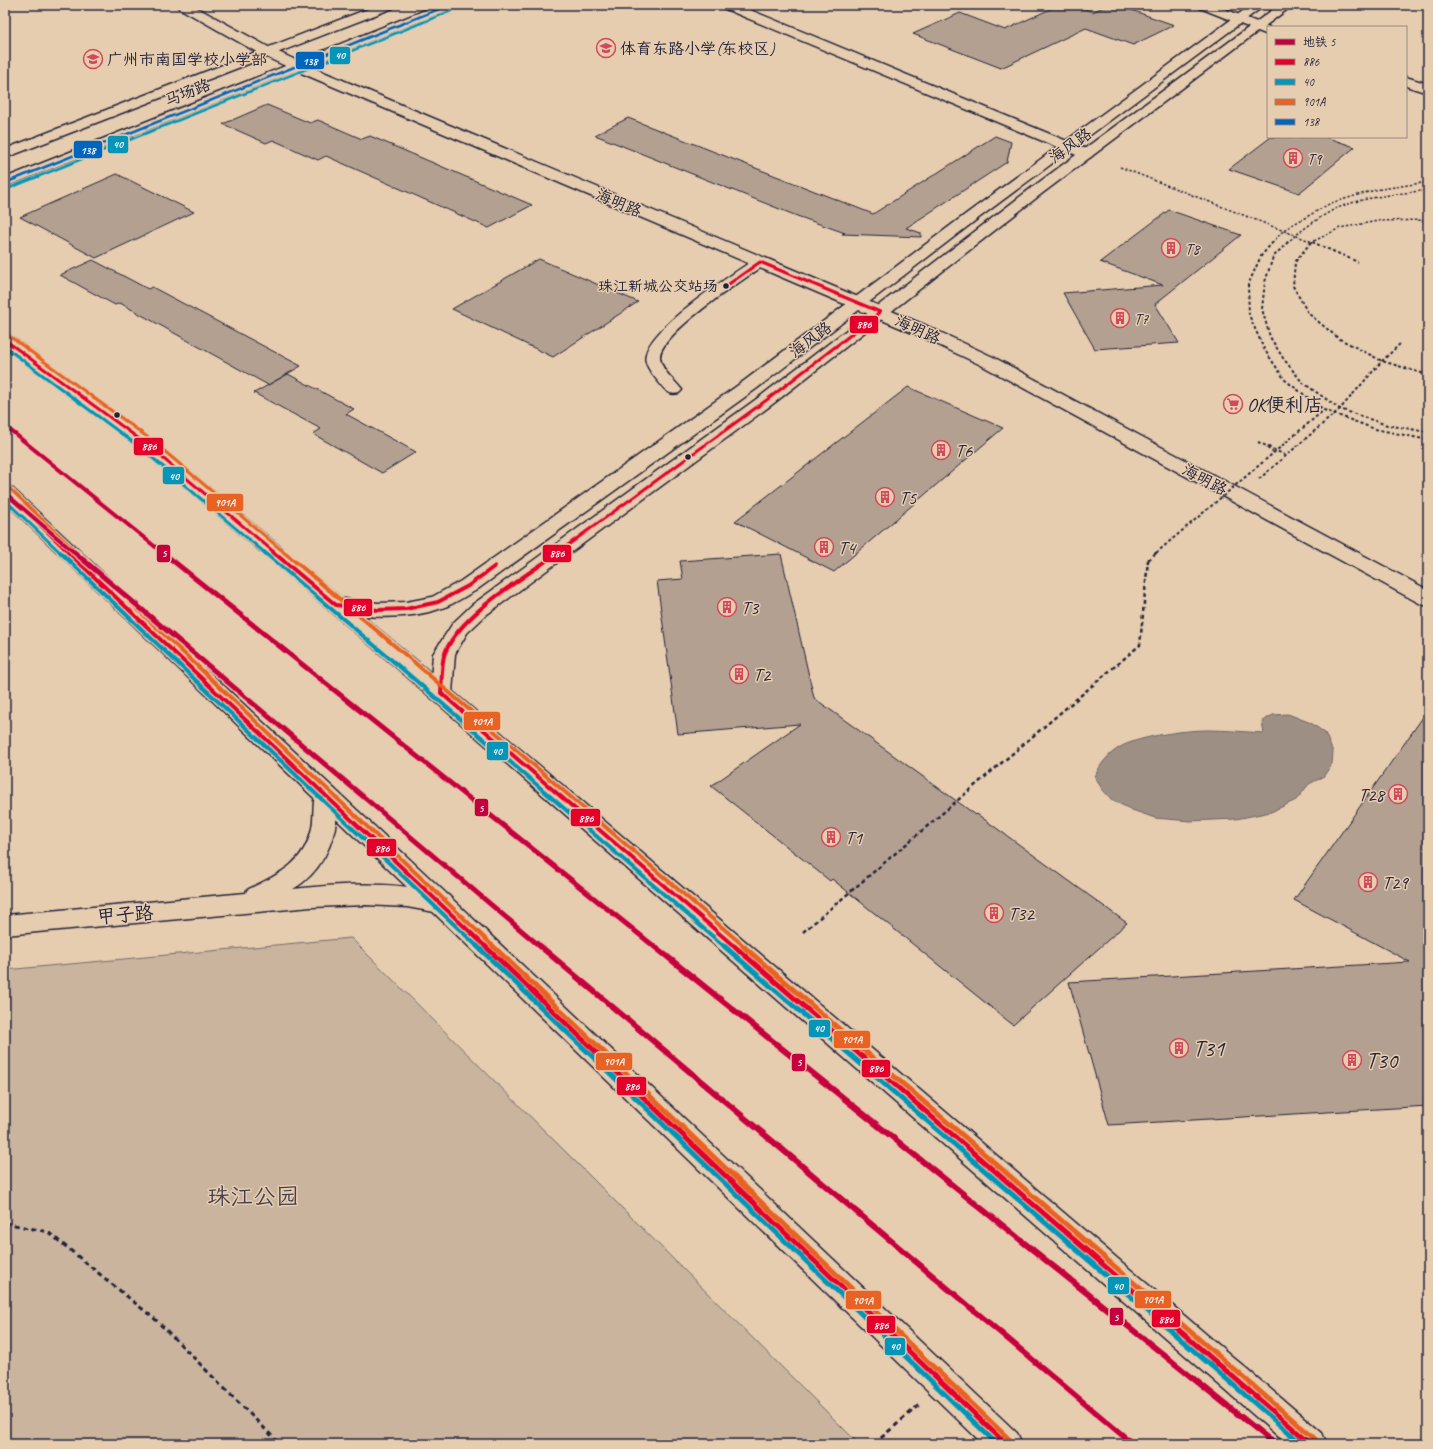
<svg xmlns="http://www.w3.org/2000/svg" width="1433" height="1449" viewBox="0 0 1433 1449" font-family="Caveat,'LXGW WenKai TC',sans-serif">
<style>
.green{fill:#cab49e;stroke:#766b6c}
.water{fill:#9e8f84;stroke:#6c6367}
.building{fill:#b4a091;stroke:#22223b}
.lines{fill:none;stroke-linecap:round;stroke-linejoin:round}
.lane-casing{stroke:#22223b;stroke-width:3}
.street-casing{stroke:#22223b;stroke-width:3}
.secondary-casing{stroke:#22223b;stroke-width:3}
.primary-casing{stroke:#22223b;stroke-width:3}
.path-far3{stroke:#22223b;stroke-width:1.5;stroke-dasharray:2.5 2;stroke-linecap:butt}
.path-far2{stroke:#22223b;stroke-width:2;stroke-dasharray:3 2.5;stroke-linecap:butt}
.path-far1{stroke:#22223b;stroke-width:2.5;stroke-dasharray:4 3;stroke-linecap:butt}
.path{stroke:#22223b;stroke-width:3;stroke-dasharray:5 4;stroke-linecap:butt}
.lane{fill:#e7cdaf;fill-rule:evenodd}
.street{fill:#e7cdaf;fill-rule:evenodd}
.secondary{fill:#e7cdaf;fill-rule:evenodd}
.primary{fill:#e7cdaf;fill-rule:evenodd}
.path-bridge-far2{stroke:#22223b;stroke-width:1.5;stroke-dasharray:2.5 2;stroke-linecap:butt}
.path-bridge-far1{stroke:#22223b;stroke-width:2;stroke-dasharray:3 2.5;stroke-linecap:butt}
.path-bridge{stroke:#22223b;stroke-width:2.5;stroke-dasharray:4 3;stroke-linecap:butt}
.bus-1-far2-casing{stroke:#e7cdaf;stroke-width:5.5}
.bus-1-far1-casing{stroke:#e7cdaf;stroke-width:7}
.bus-1-casing{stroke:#e7cdaf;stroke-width:8}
.bus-2-far3-casing{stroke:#e7cdaf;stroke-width:4.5}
.bus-2-far2-casing{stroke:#e7cdaf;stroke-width:5.5}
.bus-2-far1-casing{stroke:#e7cdaf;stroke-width:7}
.bus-2-casing{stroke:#e7cdaf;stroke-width:8}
.bus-3-far2-casing{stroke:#e7cdaf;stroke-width:5.5}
.bus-3-far1-casing{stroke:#e7cdaf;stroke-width:7}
.bus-3-casing{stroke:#e7cdaf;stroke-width:8}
.bus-4-casing{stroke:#e7cdaf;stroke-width:4.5}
.bus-1-far2{stroke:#e4002b;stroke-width:3}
.bus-1-far1{stroke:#e4002b;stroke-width:4}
.bus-1{stroke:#e4002b;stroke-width:5}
.bus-2-far3{stroke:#0595b8;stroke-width:2.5}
.bus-2-far2{stroke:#0595b8;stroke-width:3}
.bus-2-far1{stroke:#0595b8;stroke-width:4}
.bus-2{stroke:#0595b8;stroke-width:5}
.bus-3-far2{stroke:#e86223;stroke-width:3}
.bus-3-far1{stroke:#e86223;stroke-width:4}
.bus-3{stroke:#e86223;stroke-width:5}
.bus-4{stroke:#0065bd;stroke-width:2.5}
.metro-1-far2-casing{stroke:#e7cdaf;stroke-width:6}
.metro-1-far1-casing{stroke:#e7cdaf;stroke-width:8}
.metro-1-casing{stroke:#e7cdaf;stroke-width:10}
.metro-1-far2{stroke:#c5003e;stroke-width:4}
.metro-1-far1{stroke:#c5003e;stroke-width:5}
.metro-1{stroke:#c5003e;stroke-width:6}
.bus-dot{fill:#22223b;stroke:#e7cdaf;stroke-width:1.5}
.labels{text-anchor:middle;stroke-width:3;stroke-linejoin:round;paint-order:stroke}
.far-bus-label{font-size:15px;fill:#22223b;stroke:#e7cdaf;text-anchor:end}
.far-poi-label{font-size:16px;fill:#22223b;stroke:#e7cdaf;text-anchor:start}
.far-street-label{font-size:16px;fill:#22223b;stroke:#e7cdaf}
.poi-label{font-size:19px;fill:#22223b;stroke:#e7cdaf;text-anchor:start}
.street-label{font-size:19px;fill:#22223b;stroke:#e7cdaf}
.near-poi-label{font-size:23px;fill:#22223b;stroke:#e7cdaf;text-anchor:start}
.near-park-label{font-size:23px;fill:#443f4f;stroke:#e7cdaf}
.line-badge{stroke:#e7cdaf;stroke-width:1.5}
.badge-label{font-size:11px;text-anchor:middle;font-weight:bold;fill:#fff}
</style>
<rect width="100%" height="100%" fill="#e7cdaf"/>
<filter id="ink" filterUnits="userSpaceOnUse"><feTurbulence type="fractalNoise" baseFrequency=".025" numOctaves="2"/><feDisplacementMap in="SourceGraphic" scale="8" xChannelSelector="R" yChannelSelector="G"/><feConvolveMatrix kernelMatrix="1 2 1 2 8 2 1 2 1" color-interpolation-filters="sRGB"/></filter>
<g filter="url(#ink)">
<!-- green -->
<polygon class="green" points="351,938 859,1444 5,1444 5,970"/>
<!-- water -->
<path class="water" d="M1288,714L1311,723L1325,733L1333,752L1332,764L1323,777L1309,784L1296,800L1271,812L1236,819L1190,821L1155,818L1132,810L1112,800L1102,789L1095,777C1100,762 1114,748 1129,743C1150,735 1186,730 1208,730C1226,730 1245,732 1264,733L1262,721L1273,715Z"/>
<!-- building -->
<g class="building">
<polygon points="1059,5 1073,5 1093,12 1107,5 1117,5 1174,25 1133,45 1086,28 1001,68 913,34 960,13 1005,30"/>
<polygon points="267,105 310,123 318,120 362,139 370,136 532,205 489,228 326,156 318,160 273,140 266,143 223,124"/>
<polygon points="628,118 873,214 995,136 1011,142 1007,162 906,228 921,233 921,237 842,234 845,233 797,216 595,135"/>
<polygon points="1271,137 1325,137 1355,147 1299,193 1229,169"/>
<polygon points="117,174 194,212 96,258 20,217"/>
<polygon points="1169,210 1241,235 1155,304 1179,343 1095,349 1063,293 1163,285 1100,262"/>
<polygon points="539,259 638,302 553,357 452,309"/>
<polygon points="93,260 148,289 152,287 301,366 268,385 120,303 115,305 60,275"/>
<polygon points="288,374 354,409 346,414 416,452 382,473 313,434 321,429 254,393"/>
<polygon points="908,387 1003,428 834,572 735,521"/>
<polygon points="781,554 814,698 976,815 977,814 1127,923 1013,1025 832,879 830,881 711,786 800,724 678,734 657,581 683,579 680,561"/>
<polygon points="1428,710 1428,1106 1109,1125 1069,982 1410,962 1294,900"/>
</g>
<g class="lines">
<defs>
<path id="lane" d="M760,258L765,259L767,262L765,265C745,278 659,334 660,357C661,371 674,379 682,390L679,393C669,396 664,389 658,381C652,374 643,363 646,354C653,325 730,276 755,259Z"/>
<g id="street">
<polygon points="177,5 192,5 272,49 302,63 927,326 993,357 1428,590 1428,606 1421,604 981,365 915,334 292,69 262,55 179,8"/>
<polygon points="721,5 738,5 1091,151 1093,154 1091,157 1086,158 1081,157 723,8"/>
<polygon points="1198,5 1215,5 1269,27 1268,35 1200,8"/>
<polygon points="1406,77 1428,84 1428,93 1406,86"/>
</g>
<g id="secondary">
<polygon points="378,5 395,5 393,8 5,158 5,149"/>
<polygon points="438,5 455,5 453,8 5,187 5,178"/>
<path d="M1251,5H1265L976,220L756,389L475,591C465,596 455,603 445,607C412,620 362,619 329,610L326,605L329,600L336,598L378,603L406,602L432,597L461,581L744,381L966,214Z"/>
<polygon points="1279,5 1293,5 1040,195 774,403 486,615 467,633 455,654 452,693 449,698 441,701 433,698 430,693 433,654 453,623 472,605 762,395 1030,189"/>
<path d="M326,786L334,789C338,797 337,804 337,813C335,843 320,874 293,889C343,884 400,880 449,896L452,903L449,910L440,913L407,907L366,905L311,907L5,935V915L246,893L247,890C277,875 304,865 312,828C315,815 311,801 318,789Z"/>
</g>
<g id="primary">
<polygon points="5,335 11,336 152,440 419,663 1322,1433 1327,1444 1287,1444 403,673 140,448 5,348"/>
<polygon points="5,486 12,488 449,896 1017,1433 1022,1444 983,1444 431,910 5,502"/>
</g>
</defs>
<!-- lane casing -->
<use href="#lane" class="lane-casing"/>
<!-- street casing -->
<use href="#street" class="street-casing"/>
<!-- secondary casing -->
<use href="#secondary" class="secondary-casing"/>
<!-- primary casing -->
<use href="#primary" class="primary-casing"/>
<!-- path-far3 -->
<g class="path-far3">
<polyline points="1120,167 1315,243"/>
<polyline points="1423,220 1428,232"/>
<path d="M1287,243C1297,233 1326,212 1340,207C1368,196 1399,194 1428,190"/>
<polyline points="1310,243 1340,228 1378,221 1428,220"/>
</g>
<!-- path-far2 -->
<g class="path-far2">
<polyline points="1288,242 1273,257 1265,282 1262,309 1270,337 1283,358 1302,382 1340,409 1387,425 1428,432"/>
<polyline points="1311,242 1295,262 1293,286 1308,313 1338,338 1382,361 1428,375"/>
<polyline points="1312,242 1358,262"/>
<polyline points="1258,442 1285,455"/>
<polyline points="1267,448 1273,452"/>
<polyline points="1259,479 1340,409 1382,361 1401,343"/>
</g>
<!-- path-far1 -->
<polyline class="path-far1" points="803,932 1140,645 1148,560"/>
<!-- path -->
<g class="path">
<polyline points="5,1223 48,1232 156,1320 280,1444"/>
<polyline points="874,1444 919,1405"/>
</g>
<!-- lane -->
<use href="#lane" class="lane"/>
<!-- street -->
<use href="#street" class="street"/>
<!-- secondary -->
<use href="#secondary" class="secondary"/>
<!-- primary -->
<use href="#primary" class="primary"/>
<!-- path-bridge-far2 -->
<polyline class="path-bridge-far2" points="1272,243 1285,229 1331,203 1375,190 1428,182"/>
<!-- path-bridge-far1 -->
<g class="path-bridge-far1">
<polyline points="1273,242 1261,256 1248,285 1249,315 1264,349 1285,380 1324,410 1375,429 1428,440"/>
<polyline points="1156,553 1324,410"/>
</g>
<!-- path-bridge -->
<polyline class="path-bridge" points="1148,560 1157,552"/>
<defs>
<g id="bus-1-far2">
<polyline points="5,340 146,444 275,553"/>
<polyline points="5,492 69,553"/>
<polyline points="557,553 768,399 880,312 760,262 726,286"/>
</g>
<g id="bus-1-far1">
<polyline points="68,552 486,947"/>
<polyline points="273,552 336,605 378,610 406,609 438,602 468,586 495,566"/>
<path d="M559,552C525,577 460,614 445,653C441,662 442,682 441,693L735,947"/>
</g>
<g id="bus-1">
<polyline points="485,946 1006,1444"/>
<polyline points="734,946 1311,1444"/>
</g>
<polyline id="bus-2-far3" points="7,189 451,11"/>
<g id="bus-2-far2">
<polyline points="5,347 142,449 265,553"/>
<polyline points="5,500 61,553"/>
</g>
<g id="bus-2-far1">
<polyline points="60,552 478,947"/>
<polyline points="264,552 407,673 725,947"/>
</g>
<g id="bus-2">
<polyline points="477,946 997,1444"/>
<polyline points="724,946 1302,1444"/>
</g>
<g id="bus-3-far2">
<polyline points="8,335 150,439 285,553"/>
<polyline points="9,488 78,553"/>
</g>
<g id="bus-3-far1">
<polyline points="77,552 494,947"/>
<polyline points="284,552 415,663 745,947"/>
</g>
<g id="bus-3">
<polyline points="493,946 1010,1440"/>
<polyline points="743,946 1315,1439"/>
</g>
<polyline id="bus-4" points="5,183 449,5"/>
</defs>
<!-- bus-1-far2 casing -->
<use href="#bus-1-far2" class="bus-1-far2-casing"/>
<!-- bus-1-far1 casing -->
<use href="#bus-1-far1" class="bus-1-far1-casing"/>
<!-- bus-1 casing -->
<use href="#bus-1" class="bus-1-casing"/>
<!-- bus-2-far3 casing -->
<use href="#bus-2-far3" class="bus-2-far3-casing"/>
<!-- bus-2-far2 casing -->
<use href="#bus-2-far2" class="bus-2-far2-casing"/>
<!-- bus-2-far1 casing -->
<use href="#bus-2-far1" class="bus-2-far1-casing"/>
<!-- bus-2 casing -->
<use href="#bus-2" class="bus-2-casing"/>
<!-- bus-3-far2 casing -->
<use href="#bus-3-far2" class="bus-3-far2-casing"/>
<!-- bus-3-far1 casing -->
<use href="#bus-3-far1" class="bus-3-far1-casing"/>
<!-- bus-3 casing -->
<use href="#bus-3" class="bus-3-casing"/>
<!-- bus-4 casing -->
<use href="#bus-4" class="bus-4-casing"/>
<!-- bus-1-far2 -->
<use href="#bus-1-far2" class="bus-1-far2"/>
<!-- bus-1-far1 -->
<use href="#bus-1-far1" class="bus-1-far1"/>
<!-- bus-1 -->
<use href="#bus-1" class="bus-1"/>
<!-- bus-2-far3 -->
<use href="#bus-2-far3" class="bus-2-far3"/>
<!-- bus-2-far2 -->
<use href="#bus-2-far2" class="bus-2-far2"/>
<!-- bus-2-far1 -->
<use href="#bus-2-far1" class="bus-2-far1"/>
<!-- bus-2 -->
<use href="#bus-2" class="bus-2"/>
<!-- bus-3-far2 -->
<use href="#bus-3-far2" class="bus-3-far2"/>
<!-- bus-3-far1 -->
<use href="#bus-3-far1" class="bus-3-far1"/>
<!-- bus-3 -->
<use href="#bus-3" class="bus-3"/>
<!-- bus-4 -->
<use href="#bus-4" class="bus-4"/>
<defs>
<g id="metro-1-far2">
<polyline points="5,426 163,553"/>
<polyline points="5,493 75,553"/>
</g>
<g id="metro-1-far1">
<polyline points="74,552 541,947"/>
<polyline points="162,552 655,947"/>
</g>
<g id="metro-1">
<polyline points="540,946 1133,1444"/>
<polyline points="654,946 1275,1444"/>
</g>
</defs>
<!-- metro-1-far2 casing -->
<use href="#metro-1-far2" class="metro-1-far2-casing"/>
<!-- metro-1-far1 casing -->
<use href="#metro-1-far1" class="metro-1-far1-casing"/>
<!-- metro-1 casing -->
<use href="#metro-1" class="metro-1-casing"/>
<!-- metro-1-far2 -->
<use href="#metro-1-far2" class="metro-1-far2"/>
<!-- metro-1-far1 -->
<use href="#metro-1-far1" class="metro-1-far1"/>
<!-- metro-1 -->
<use href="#metro-1" class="metro-1"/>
</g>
</g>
<!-- icons -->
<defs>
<symbol id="school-ring" viewBox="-11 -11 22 22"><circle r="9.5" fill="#e7cdaf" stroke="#d1495b" stroke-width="1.5"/><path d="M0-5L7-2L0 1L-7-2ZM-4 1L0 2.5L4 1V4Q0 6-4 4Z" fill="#d1495b"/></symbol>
<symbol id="building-ring" viewBox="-11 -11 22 22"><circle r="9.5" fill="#e7cdaf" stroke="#d1495b" stroke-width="1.5"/><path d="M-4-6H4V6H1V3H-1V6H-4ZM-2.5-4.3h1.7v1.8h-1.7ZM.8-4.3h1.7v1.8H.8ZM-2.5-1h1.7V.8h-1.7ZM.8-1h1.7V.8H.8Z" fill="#d1495b"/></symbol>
<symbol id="supermarket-ring" viewBox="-11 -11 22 22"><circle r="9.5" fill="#e7cdaf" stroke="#d1495b" stroke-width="1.5"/><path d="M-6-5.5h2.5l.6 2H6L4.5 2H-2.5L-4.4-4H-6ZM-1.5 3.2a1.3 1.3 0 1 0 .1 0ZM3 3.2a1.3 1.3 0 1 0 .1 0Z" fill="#d1495b"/></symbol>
</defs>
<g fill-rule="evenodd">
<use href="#school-ring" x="595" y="37" width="22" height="22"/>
<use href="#school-ring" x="82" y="48" width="22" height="22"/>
<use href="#building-ring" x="1282" y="147" width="22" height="22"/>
<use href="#building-ring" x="1160" y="237" width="22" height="22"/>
<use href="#building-ring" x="1109" y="307" width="22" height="22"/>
<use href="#supermarket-ring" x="1222" y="393" width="22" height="22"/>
<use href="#building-ring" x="930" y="439" width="22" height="22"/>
<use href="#building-ring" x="874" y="486" width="22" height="22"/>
<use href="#building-ring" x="813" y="536" width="22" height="22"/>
<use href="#building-ring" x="716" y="596" width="22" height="22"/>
<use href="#building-ring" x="728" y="663" width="22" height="22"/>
<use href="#building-ring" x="1387" y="783" width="22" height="22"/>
<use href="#building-ring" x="820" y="826" width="22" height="22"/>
<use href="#building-ring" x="1357" y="871" width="22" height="22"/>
<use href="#building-ring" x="983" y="902" width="22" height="22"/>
<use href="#building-ring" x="1168" y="1037" width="22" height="22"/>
<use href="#building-ring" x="1341" y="1049" width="22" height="22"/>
</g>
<!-- markers -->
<g class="bus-dot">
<circle cx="726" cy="286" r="3.5"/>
<circle cx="117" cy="415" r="3.5"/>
<circle cx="688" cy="457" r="3.5"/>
</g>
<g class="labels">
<!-- far-bus labels -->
<g class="far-bus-label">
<text x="718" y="291">珠江新城公交站场</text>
</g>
<!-- far-poi labels -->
<g class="far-poi-label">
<text x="620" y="54">体育东路小学(东校区)</text>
<text x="107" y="65">广州市南国学校小学部</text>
<text x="1307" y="164">T9</text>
<text x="1185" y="254">T8</text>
<text x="1134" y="324">T7</text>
</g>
<!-- far-street labels -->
<g class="far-street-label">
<text transform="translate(187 92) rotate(-22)" y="6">马场路</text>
<text transform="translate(1070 145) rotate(-36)" y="6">海风路</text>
<text transform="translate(619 202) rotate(23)" y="6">海明路</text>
<text transform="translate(918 329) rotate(25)" y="6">海明路</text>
<text transform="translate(810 339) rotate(-37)" y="6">海风路</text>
<text transform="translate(1205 479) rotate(28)" y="6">海明路</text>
</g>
<!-- poi labels -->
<g class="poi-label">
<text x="1247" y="411">OK便利店</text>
<text x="955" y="457">T6</text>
<text x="899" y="504">T5</text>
<text x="838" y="554">T4</text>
<text x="741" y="614">T3</text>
<text x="753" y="681">T2</text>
<text x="1384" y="801" text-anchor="end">T28</text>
<text x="845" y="844">T1</text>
<text x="1382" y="889">T29</text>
<text x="1008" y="920">T32</text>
</g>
<!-- street labels -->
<g class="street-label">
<text transform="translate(125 914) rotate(-5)" y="7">甲子路</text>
</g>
<!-- near-poi labels -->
<g class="near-poi-label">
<text x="1193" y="1056">T31</text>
<text x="1366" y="1068">T30</text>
</g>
<!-- near-park labels -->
<g class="near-park-label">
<text x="253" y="1204">珠江公园</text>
</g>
</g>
<g class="line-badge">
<rect x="329" y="46" width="22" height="19" rx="4" fill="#0595b8"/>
<rect x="295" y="51" width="30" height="19" rx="4" fill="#0065bd"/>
<rect x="107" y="135" width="22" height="19" rx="4" fill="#0595b8"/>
<rect x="73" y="140" width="30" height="19" rx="4" fill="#0065bd"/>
<rect x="849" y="315" width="30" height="19" rx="4" fill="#e4002b"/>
<rect x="133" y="437" width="31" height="19" rx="4" fill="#e4002b"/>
<rect x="162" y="466" width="23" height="19" rx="4" fill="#0595b8"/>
<rect x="206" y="493" width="38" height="19" rx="4" fill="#e86223"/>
<rect x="542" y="544" width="30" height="19" rx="4" fill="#e4002b"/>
<rect x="156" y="544" width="15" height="19" rx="4" fill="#c5003e"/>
<rect x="343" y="598" width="30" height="19" rx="4" fill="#e4002b"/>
<rect x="463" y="711" width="38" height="20" rx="4" fill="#e86223"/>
<rect x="486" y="741" width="23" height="20" rx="4" fill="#0595b8"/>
<rect x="474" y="798" width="15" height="19" rx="4" fill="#c5003e"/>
<rect x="570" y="808" width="31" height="19" rx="4" fill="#e4002b"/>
<rect x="366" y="838" width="31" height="19" rx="4" fill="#e4002b"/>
<rect x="808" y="1019" width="23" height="19" rx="4" fill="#0595b8"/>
<rect x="833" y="1030" width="38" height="19" rx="4" fill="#e86223"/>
<rect x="595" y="1052" width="38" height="19" rx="4" fill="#e86223"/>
<rect x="791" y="1053" width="15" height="19" rx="4" fill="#c5003e"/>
<rect x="861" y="1059" width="30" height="19" rx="4" fill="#e4002b"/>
<rect x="616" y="1076" width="31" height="20" rx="4" fill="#e4002b"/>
<rect x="1107" y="1276" width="23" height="19" rx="4" fill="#0595b8"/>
<rect x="1134" y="1290" width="38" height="19" rx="4" fill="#e86223"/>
<rect x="845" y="1290" width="37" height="20" rx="4" fill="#e86223"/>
<rect x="1109" y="1307" width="15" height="19" rx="4" fill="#c5003e"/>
<rect x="1151" y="1309" width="30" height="19" rx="4" fill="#e4002b"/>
<rect x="866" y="1315" width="30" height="19" rx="4" fill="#e4002b"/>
<rect x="884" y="1337" width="22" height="19" rx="4" fill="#0595b8"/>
</g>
<g class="badge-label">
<text x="340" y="59">40</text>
<text x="310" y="65">138</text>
<text x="118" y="148">40</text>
<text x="88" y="154">138</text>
<text x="864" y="328">886</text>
<text x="149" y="450">886</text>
<text x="174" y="480">40</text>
<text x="225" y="506">901A</text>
<text x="557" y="557">886</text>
<text x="164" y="557">5</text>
<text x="358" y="611">886</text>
<text x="482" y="725">901A</text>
<text x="497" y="755">40</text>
<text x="481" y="812">5</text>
<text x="586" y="822">886</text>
<text x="382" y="852">886</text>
<text x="819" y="1032">40</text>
<text x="852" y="1043">901A</text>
<text x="614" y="1065">901A</text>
<text x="799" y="1066">5</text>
<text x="876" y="1072">886</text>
<text x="632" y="1090">886</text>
<text x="1118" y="1290">40</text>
<text x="1153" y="1303">901A</text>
<text x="863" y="1304">901A</text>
<text x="1116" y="1321">5</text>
<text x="1166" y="1323">886</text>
<text x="881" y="1329">886</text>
<text x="895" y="1350">40</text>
</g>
<!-- margin -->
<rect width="1433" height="1449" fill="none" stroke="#e7cdaf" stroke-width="20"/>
<rect x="10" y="10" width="1413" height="1429" fill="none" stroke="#22223b" stroke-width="1.5" filter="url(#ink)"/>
<!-- legend -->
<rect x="1267" y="26" width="140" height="112" fill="#e7cdaf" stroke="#988981"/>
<rect x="1275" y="39" width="20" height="6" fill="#c5003e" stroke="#988981"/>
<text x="1303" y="46" font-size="12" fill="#22223b">地铁 5</text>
<rect x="1275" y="59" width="20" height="6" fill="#e4002b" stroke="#988981"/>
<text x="1303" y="66" font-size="12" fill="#22223b">886</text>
<rect x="1275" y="79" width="20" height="6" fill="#0595b8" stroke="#988981"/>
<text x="1303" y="86" font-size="12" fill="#22223b">40</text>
<rect x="1275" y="99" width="20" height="6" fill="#e86223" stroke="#988981"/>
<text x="1303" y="106" font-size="12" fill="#22223b">901A</text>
<rect x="1275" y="119" width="20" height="6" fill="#0065bd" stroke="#988981"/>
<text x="1303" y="126" font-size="12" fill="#22223b">138</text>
</svg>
